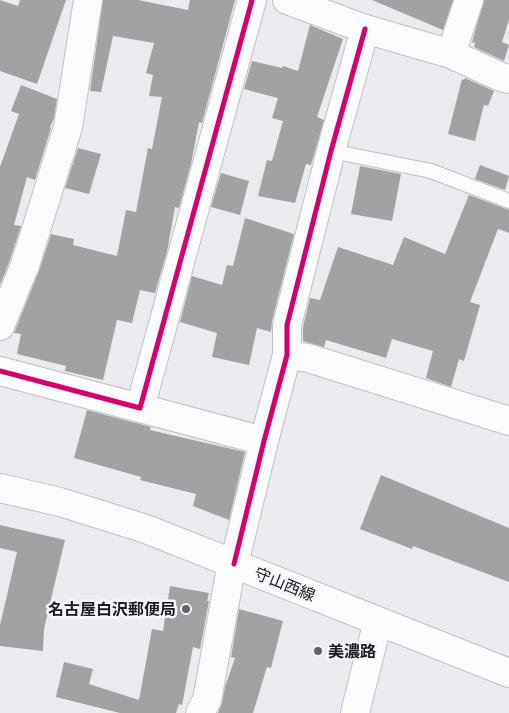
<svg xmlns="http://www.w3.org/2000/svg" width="509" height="713" viewBox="0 0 509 713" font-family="Quicksand,'Noto Sans JP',sans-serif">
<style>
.building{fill:#a1a2a4}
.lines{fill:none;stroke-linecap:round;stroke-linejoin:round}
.lane-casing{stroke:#bfc0c2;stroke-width:16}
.street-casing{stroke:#bfc0c2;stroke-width:30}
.secondary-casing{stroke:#bfc0c2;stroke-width:30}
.lane{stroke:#fcfcfc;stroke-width:14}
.street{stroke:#fcfcfc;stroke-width:28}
.secondary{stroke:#fcfcfc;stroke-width:28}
.cycleway-casing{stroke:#f6f7fd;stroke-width:8}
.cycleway{stroke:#d6006c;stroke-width:5}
.poi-dot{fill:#646467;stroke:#f6f7fd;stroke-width:2}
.labels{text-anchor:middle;stroke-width:5;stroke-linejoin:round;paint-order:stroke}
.street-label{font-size:16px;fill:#1c1c1e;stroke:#f6f7fd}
.poi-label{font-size:16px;font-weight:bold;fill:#1c1c1e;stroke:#f6f7fd;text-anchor:end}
</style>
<rect width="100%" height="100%" fill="#eaebee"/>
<!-- building -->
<g class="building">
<polygon points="0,0 18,6 20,0 66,0 37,84 0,71"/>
<polygon points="103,0 138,0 188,10 190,0 235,0 202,123 199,122 191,164 179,208 175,207 167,252 155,293 140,290 132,323 117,320 103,380 65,371 66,366 17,354 21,334 14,333 39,271 51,234 74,239 73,245 117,256 126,210 136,212 148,148 152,149 162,97 149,96 153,75 146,73 154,43 113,36 101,92 90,91"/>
<polygon points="372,0 453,0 443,30"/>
<polygon points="484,0 509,0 509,20 502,42 509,45 504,61 474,47 475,43 472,42"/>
<polygon points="310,25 343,39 317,117 324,120 311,165 306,164 295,203 258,196 267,160 272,161 283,121 272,118 278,98 244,89 252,61 282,68 283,66 298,71"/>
<polygon points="465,78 494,91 488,106 484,105 475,141 448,134 462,79 464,80"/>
<polygon points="21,85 57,99 54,118 50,127 51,128 35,180 27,177 14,225 21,226 10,260 0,285 0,167 19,114 11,111"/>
<polygon points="78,148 101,154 89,194 65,188"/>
<polygon points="480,165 509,176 505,190 475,179"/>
<polygon points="360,166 401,174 392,221 351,214"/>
<polygon points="221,173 249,181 240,215 211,207"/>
<polygon points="469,195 509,210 509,233 498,229 470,302 480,305 464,361 459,359 451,387 426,378 433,351 392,339 386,358 326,340 324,347 303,341 303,327 310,298 320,300 338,247 393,265 404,237 445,254"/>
<polygon points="245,218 294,234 272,321 271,332 257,328 249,365 212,357 217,333 180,322 192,276 222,285 227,265 233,266"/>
<polygon points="87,410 151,427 150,430 245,452 229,520 193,506 196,494 140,480 141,477 74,458"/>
<polygon points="381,475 509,528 509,582 413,546 412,549 360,529"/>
<polygon points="0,525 65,540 44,629 43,651 0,646 0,625 17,552 0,548"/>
<polygon points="170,586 209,593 207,601 209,601 200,649 193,647 182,705 179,704 176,713 120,713 56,697 64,662 93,669 89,684 139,700 152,629 163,631"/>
<polygon points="239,609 283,621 271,668 267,667 253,713 218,713 222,703 225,687 235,658 231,657"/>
</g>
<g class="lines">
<defs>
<polyline id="lane" points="331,151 431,171 509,201"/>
<g id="street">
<polyline points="287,0 365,29 451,54 501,77 509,79"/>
<polyline points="451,54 469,0"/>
<polyline points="0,326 25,265 68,127 88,0"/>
<polyline points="287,355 308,358 509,421"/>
<polyline points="0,371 140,408 252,0"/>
<polyline points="140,408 264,441"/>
<polyline points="234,564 264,441 287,355 287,325 331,151 365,29"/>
<polyline points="200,713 207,700 232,563"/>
<polyline points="355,713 378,621"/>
</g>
<polyline id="secondary" points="0,488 60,502 146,529 509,673"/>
</defs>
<!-- lane casing -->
<use href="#lane" class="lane-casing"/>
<!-- street casing -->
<use href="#street" class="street-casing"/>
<!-- secondary casing -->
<use href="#secondary" class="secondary-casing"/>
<!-- lane -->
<use href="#lane" class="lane"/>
<!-- street -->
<use href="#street" class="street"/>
<!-- secondary -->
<use href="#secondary" class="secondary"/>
<defs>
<g id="cycleway">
<polyline points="0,371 140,408 252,0"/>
<polyline points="234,564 264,441 287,355 287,325 331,151 365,29"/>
</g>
</defs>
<!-- cycleway casing -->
<use href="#cycleway" class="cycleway-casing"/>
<!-- cycleway -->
<use href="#cycleway" class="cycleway"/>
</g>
<!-- markers -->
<g class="poi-dot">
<circle cx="186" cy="609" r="5"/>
<circle cx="318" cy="651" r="5"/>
</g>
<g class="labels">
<!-- street labels -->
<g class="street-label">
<text transform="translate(285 584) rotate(22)" y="6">守山西線</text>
</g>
<!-- poi labels -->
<g class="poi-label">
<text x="176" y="615">名古屋白沢郵便局</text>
<text x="328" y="657" text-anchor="start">美濃路</text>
</g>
</g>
</svg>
